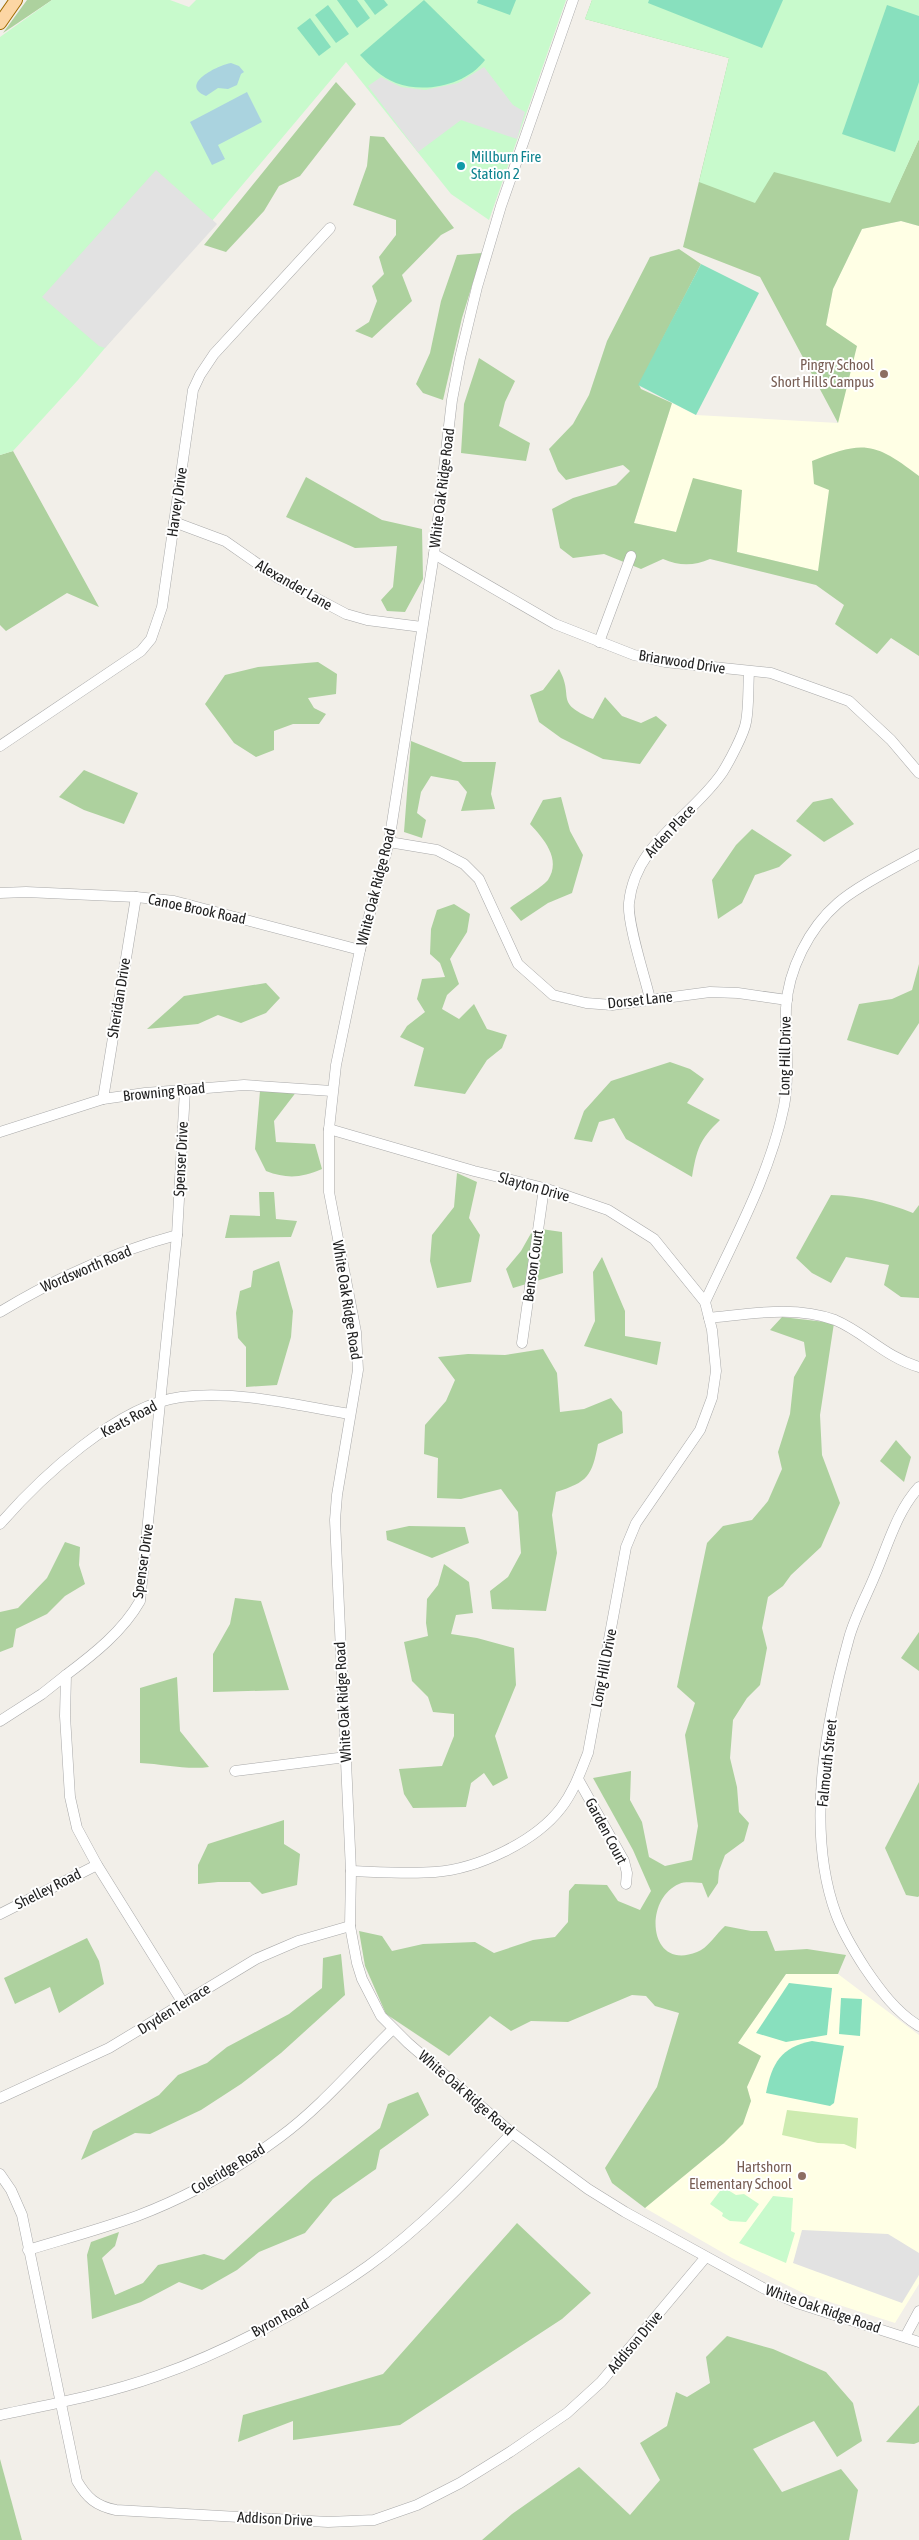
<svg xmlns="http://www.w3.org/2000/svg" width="919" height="2540" viewBox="0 0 919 2540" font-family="'Asap Condensed',sans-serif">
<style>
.education{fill:#ffffe5}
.grass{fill:#cdebb0}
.forest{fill:#add19e}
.park{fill:#c8facc}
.pitch{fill:#88e0be}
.parking{fill:#e2e2e2}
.water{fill:#aad3df}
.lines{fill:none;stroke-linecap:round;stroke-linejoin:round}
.minor-casing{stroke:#a9a9a9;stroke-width:11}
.major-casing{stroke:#a06b00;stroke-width:14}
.minor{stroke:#fff;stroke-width:10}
.major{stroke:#fcd6a4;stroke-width:12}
.culture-dot{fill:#0f9aa8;stroke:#fff;stroke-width:2}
.education-dot{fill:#8d6e63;stroke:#fff;stroke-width:2}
.labels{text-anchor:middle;stroke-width:4;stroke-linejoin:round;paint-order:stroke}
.culture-label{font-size:15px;fill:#0d838f;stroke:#fff;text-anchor:start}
.education-label{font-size:15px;fill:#785e54;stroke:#fff;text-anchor:end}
.street-label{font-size:15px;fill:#222;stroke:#fff}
</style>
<rect width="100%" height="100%" fill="#f2efe9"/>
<!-- education -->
<g class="education">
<polygon points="901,221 919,226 919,497 818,571 737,552 742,490 676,532 634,523 672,403 696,415 838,423 826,325 833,289 862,229"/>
<polygon points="786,1974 838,1974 919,2035 919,2284 895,2323 805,2294 732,2258 645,2208 724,2143 751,2101 747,2087 761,2056 738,2043"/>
</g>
<!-- grass -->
<polygon class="grass" points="787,2110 858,2118 856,2149 844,2144 818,2143 782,2135"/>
<!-- forest -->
<g class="forest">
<polygon points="27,0 52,0 3,33"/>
<polygon points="592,0 832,0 890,202 919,139 919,226 901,221 862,229 833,289 826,325 857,346 838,423 760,277 683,247 729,58 585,19"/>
<polygon points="336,82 356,104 300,176 279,186 264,211 226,252 204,245"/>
<polygon points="370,136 384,137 454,228 441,235 402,275 412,301 372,338 355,331 369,322 377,301 372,286 384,274 379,257 396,235 396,220 353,205 367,166"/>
<path d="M679,249L701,264L639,385L641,389L672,403L634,523L676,532L693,478L742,490L737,552L818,571L829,490L814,484L812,461C863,440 875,442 919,476V656L891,638L877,654L835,624L844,605L816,585L710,559C694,566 679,566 663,559L641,569L604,554L573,558L560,548L552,509L573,498L616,485L630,471L623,465L566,480L558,471L549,449L573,424L589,395L607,341L650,257Z"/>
<polygon points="482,253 462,318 443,400 423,393 416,384 430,353 441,301 457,255"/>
<polygon points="479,358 515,381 505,402 499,426 530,443 526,461 461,453 464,404"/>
<polygon points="13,451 99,607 67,593 6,631 0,625 0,455"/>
<polygon points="306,477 382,520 422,529 423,579 405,612 387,611 381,600 393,587 397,546 355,548 286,517"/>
<polygon points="318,662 337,674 336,694 308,698 314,708 326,714 319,724 293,724 274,731 274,750 256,757 234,743 205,704 225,675 258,667"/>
<path d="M559,669C575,698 553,702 593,719L605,697L622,716L641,723L656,716L667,725L640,764L603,759L561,738L539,722L530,695L543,690Z"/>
<polygon points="411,741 463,762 496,762 491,794 495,809 461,811 467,792 458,781 431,776 421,792 417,813 426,820 422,838 404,832"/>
<polygon points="84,770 138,793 124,824 84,810 59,797"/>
<path d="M561,797L570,831L583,855L572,893L548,903L521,921L510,908C519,901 541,888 548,880C562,859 543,838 530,824L543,800Z"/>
<polygon points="832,798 854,824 824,842 796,821 813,802"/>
<polygon points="752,829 792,855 779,867 755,875 742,903 718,919 712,880 736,845"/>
<polygon points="454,904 470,914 467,932 450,959 459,984 447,995 442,1009 459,1019 474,1004 487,1029 507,1035 502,1048 487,1060 465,1094 414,1086 424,1048 400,1037 407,1026 425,1012 417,999 422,979 445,977 440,963 430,954 431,929 437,910"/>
<polygon points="919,964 919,1023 898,1055 847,1040 859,1004 892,999 912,990"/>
<polygon points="266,983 280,998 266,1013 241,1023 218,1015 198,1024 147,1029 184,996"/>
<path d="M670,1062L690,1069L704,1079L687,1103L720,1120C699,1140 697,1149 692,1177L626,1139L614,1118L599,1122L592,1142L574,1139L584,1111L611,1081Z"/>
<path d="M260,1091H297L274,1121L276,1142L315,1144L322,1169C301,1178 287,1179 266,1171L255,1149Z"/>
<polygon points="457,1173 477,1182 469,1218 480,1235 471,1282 437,1288 430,1261 432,1235 454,1207"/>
<polygon points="259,1192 274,1192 276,1219 297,1221 291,1237 225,1238 230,1215 260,1216"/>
<path d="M831,1195C861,1196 885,1202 913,1213L919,1205V1298L901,1297L884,1285L889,1265L846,1257L831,1283L812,1273L796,1258Z"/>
<polygon points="534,1228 562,1232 563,1273 513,1288 506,1269 521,1251"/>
<polygon points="602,1257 625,1311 625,1336 661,1342 657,1365 584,1346 595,1321 593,1272"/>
<polygon points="279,1261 293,1311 291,1337 277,1385 246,1387 246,1347 238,1338 236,1313 240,1291 251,1287 253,1271"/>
<path d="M782,1317L834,1323L820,1415L822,1455L840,1503L821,1547L791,1575L783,1586L768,1597L762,1628L767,1648L760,1685L747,1698L733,1720L730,1758L737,1787L739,1812L749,1823L744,1841L725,1855L719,1871L718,1883L708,1898L702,1883C695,1883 686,1881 679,1884C643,1899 648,1972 697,1952C707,1949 717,1933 725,1926L751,1931H767L775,1951L807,1949L846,1955L838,1974H786L738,2043L761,2056L747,2087L751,2101L743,2124L724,2143L645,2208L612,2183L605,2168L657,2087L679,2013L655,2006L646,1996L632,1995L568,2022L531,2021L511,2031L490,2016L449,2056L386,2014L365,1966L359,1931L382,1936L392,1951L423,1944L475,1942L494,1953L533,1940L555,1937L568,1922L569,1891L575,1884L607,1885L618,1901L640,1910L651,1891L633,1850L593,1778L631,1771L630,1800L642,1822L649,1857L665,1866L692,1860L698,1826L685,1735L695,1703L677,1687L707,1543L723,1526L752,1520L768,1501L782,1469L778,1452L790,1414L794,1377L806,1356L804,1342L770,1330Z"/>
<path d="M543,1349L557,1373L560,1412L584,1409L611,1398L622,1412L623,1433L598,1444C592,1476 588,1482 556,1492L552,1515L557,1553L546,1611L492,1609L490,1591L508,1577L521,1553L518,1512L501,1489L461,1499L437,1498L438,1458L424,1454L425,1425L446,1401L455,1380L438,1357L468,1354L505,1355Z"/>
<polygon points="896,1440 911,1457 904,1482 880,1461"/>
<polygon points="409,1526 465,1527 469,1543 432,1558 387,1540 386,1531"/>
<polygon points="65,1542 80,1547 79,1565 85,1584 65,1596 47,1614 16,1629 13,1647 0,1652 0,1612 18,1608 47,1578"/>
<polygon points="444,1564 469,1582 473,1613 456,1615 451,1634 477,1638 514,1648 516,1685 495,1736 508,1778 493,1786 484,1773 471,1783 466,1807 413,1808 404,1794 399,1769 442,1766 454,1736 454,1714 433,1712 428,1697 412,1681 404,1642 428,1636 426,1623 427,1599 438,1585"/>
<polygon points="235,1598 261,1601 289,1690 213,1692 213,1654 230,1624"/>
<polygon points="919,1632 919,1671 901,1658"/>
<path d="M177,1677L180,1731L209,1767C187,1770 163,1764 140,1763V1688Z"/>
<polygon points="919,1782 919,1896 918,1897 906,1895 885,1848"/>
<polygon points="284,1820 284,1844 300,1854 297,1885 262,1894 250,1882 218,1882 198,1884 198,1865 208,1844"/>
<polygon points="87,1938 99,1961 104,1984 59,2013 50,1987 15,2004 4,1978"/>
<polygon points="341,1954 345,1995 281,2053 241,2084 201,2110 150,2134 135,2133 81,2160 93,2131 159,2095 178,2075 207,2063 227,2047 289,2014 322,1988 323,1958"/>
<polygon points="418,2092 429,2115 380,2150 376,2169 333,2199 305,2233 259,2252 237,2270 202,2290 179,2282 141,2302 92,2319 87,2255 91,2242 119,2232 115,2246 102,2258 115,2295 143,2283 158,2265 204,2254 224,2260 312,2180 380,2128 388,2104"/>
<polygon points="517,2223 591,2293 562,2319 400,2425 293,2440 293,2421 238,2442 243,2415 383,2374"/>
<polygon points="727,2336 773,2349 826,2372 853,2403 862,2441 837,2457 814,2421 753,2449 782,2492 841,2469 858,2490 849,2540 482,2540 512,2514 579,2467 630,2515 660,2480 640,2443 667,2426 676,2392 687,2397 710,2383 706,2357"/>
<polygon points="919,2405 919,2442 914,2444 886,2442"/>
<polygon points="0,2459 22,2540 0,2540"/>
</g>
<!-- park -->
<g class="park">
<polygon points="52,0 170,0 189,7 196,0 566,0 489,220 451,194 346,62 78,380 13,451 0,455 0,37"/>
<polygon points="592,0 919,0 919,139 890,203 774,172 755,203 699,182 729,58 585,19"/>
<polygon points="723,2187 736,2195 744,2194 759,2204 746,2222 730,2221 722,2216 723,2213 710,2204"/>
<polygon points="773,2196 793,2198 791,2231 795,2233 786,2263 739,2243"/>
</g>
<!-- pitch -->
<g class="pitch">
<polygon points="337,0 357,0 370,18 357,28"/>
<polygon points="364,0 384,0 388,5 375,15"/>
<path d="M424,0L485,60C466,85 425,94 396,83C381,77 370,66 360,55Z"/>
<polygon points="478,0 516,0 510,15 477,3"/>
<polygon points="649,0 783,0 762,48 648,3"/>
<polygon points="328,5 349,34 336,43 315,15"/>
<polygon points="887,5 919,16 919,82 895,152 842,134"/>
<polygon points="310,18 331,47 319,56 297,28"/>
<polygon points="701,264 759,293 696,415 638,385"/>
<polygon points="789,1983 832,1988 827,2035 786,2042 756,2033"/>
<polygon points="841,1998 862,1999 860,2036 839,2034"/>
<path d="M812,2041L844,2046L834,2103L830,2106L766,2093C772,2063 781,2047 812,2041Z"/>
</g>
<!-- parking -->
<g class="parking">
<polygon points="484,67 513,105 525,112 517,139 461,120 418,152 368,86 381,77 401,87 425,90 458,83"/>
<polygon points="156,170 217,224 105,348 99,346 42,297"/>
<polygon points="802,2230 888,2234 919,2253 919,2275 902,2303 793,2263"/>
</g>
<!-- water -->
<g class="water">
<path d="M231,63L239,66L244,72L241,74L237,85L228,89L218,88L206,96C178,84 219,65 231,63Z"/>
<polygon points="247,92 262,122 218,145 225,159 212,165 190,122"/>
</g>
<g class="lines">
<defs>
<g id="minor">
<polyline points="573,0 501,206 477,287 460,358 452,400 434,554 389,842 360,950 336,1065 329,1129 329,1192 356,1332 358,1370 337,1495 335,1520 351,1871 350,1926 357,1963 362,1979 381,2016 408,2043 512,2133 588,2189 625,2212 765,2289 797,2303 919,2342"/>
<polyline points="174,522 225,541 278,578 346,614 367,620 422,627"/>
<polyline points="434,554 555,624 634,655 665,662 771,673 849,701 891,740 919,773"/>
<polyline points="599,642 631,556"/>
<polyline points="0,746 141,651 151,639 162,607 193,390 200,375 214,354 330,228"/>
<polyline points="389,842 437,850 464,864 479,879 518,964 553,995 586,1003 612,1005 710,992 738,993 787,1000"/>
<polyline points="0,893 26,892 136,897 174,901 360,950"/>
<path d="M650,999C645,977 627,923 629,903C635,843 691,818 722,773C729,762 744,734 746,722C749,706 748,688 749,672"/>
<polyline points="103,1099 136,897"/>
<path d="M329,1129L474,1171L544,1188L608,1210L654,1239L705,1302L712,1330L716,1371L712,1398L700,1430L636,1523L626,1547L588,1753C580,1773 574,1791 561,1808C535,1842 477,1869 435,1872C407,1874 379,1872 351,1871"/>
<polyline points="0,1132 103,1099 145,1093 244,1085 332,1091"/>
<path d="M705,1302C734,1239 770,1175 784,1106C790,1074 785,1041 786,1008C788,970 809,928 838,903C857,886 896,867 919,854"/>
<path d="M0,1312C56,1278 113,1252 177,1235"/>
<path d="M709,1318C750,1314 795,1305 835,1320C864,1332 885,1357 919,1367"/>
<polyline points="522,1343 544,1188"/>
<path d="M919,1487C897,1511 888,1545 875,1575C867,1595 855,1616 849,1638C826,1721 805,1830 836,1914C843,1933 854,1951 865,1968C880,1990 896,2012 919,2026"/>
<path d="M0,1524C40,1478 118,1405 181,1397C237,1390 295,1405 350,1414"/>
<polyline points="0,1721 42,1694 66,1675"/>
<polyline points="235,1771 346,1757"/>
<polyline points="578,1779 624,1861 627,1873 626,1884"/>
<polyline points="0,1914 97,1865"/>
<path d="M183,2003L97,1865L77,1828L70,1797L65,1716L66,1675C94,1654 123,1631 140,1601L177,1235L185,1090"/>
<polyline points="0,2098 109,2048 256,1959 298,1941 350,1926"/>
<path d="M0,2174L11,2190L22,2215L77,2481C87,2498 96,2506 116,2510L328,2522L374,2520L417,2505L460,2483L510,2452L567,2413L601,2382L705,2258"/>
<path d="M28,2250C64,2239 101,2229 137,2216C187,2197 237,2169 280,2137C321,2107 356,2065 393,2029"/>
<polyline points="905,2337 919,2311"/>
<path d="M0,2415C53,2404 106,2394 157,2376C226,2352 309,2308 368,2266C421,2228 467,2180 512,2133"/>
</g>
<polyline id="major" points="0,23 16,0"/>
</defs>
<!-- minor casing -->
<use href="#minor" class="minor-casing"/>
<!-- major casing -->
<use href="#major" class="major-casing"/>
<!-- minor -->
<use href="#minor" class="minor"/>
<!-- major -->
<use href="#major" class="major"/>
</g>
<!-- markers -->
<circle class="culture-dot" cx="461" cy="166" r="5"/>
<g class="education-dot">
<circle cx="884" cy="374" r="5"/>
<circle cx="802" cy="2176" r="5"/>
</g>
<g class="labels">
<!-- culture labels -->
<g class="culture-label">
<text x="471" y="162">Millburn Fire<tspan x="471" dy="17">Station 2</tspan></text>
</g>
<!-- education labels -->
<g class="education-label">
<text x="874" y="370">Pingry School<tspan x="874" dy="17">Short Hills Campus</tspan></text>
<text x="792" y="2172">Hartshorn<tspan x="792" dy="17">Elementary School</tspan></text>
</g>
<!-- street labels -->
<g class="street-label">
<text transform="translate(442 488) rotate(-83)" y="5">White Oak Ridge Road</text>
<text transform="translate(177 502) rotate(-82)" y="5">Harvey Drive</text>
<text transform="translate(294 585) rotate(30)" y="5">Alexander Lane</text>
<text transform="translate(682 662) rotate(9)" y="5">Briarwood Drive</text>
<text transform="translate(670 831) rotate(-47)" y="5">Arden Place</text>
<text transform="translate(376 887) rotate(-76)" y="5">White Oak Ridge Road</text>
<text transform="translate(197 909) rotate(12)" y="5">Canoe Brook Road</text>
<text transform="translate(119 998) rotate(-81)" y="5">Sheridan Drive</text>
<text transform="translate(640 1000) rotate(-6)" y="5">Dorset Lane</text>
<text transform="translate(785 1056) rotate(-89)" y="5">Long Hill Drive</text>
<text transform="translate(164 1092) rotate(-6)" y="5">Browning Road</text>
<text transform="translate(181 1159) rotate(-87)" y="5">Spenser Drive</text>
<text transform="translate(534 1187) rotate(16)" y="5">Slayton Drive</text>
<text transform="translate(533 1266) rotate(-82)" y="5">Benson Court</text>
<text transform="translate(86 1269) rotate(-23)" y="5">Wordsworth Road</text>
<text transform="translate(347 1300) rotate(81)" y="5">White Oak Ridge Road</text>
<text transform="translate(129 1419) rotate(-28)" y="5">Keats Road</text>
<text transform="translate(143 1561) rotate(-82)" y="5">Spenser Drive</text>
<text transform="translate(604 1668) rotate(-79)" y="5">Long Hill Drive</text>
<text transform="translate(343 1702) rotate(-93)" y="5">White Oak Ridge Road</text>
<text transform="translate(827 1763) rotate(-84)" y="5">Falmouth Street</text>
<text transform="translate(606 1831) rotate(62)" y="5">Garden Court</text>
<text transform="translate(48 1889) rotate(-27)" y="5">Shelley Road</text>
<text transform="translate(174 2009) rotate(-32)" y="5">Dryden Terrace</text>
<text transform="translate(466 2093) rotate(41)" y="5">White Oak Ridge Road</text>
<text transform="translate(228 2169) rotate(-31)" y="5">Coleridge Road</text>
<text transform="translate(823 2309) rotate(19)" y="5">White Oak Ridge Road</text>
<text transform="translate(280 2318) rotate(-29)" y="5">Byron Road</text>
<text transform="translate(635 2342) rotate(-50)" y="5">Addison Drive</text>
<text transform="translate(275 2519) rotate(3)" y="5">Addison Drive</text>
</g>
</g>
</svg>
